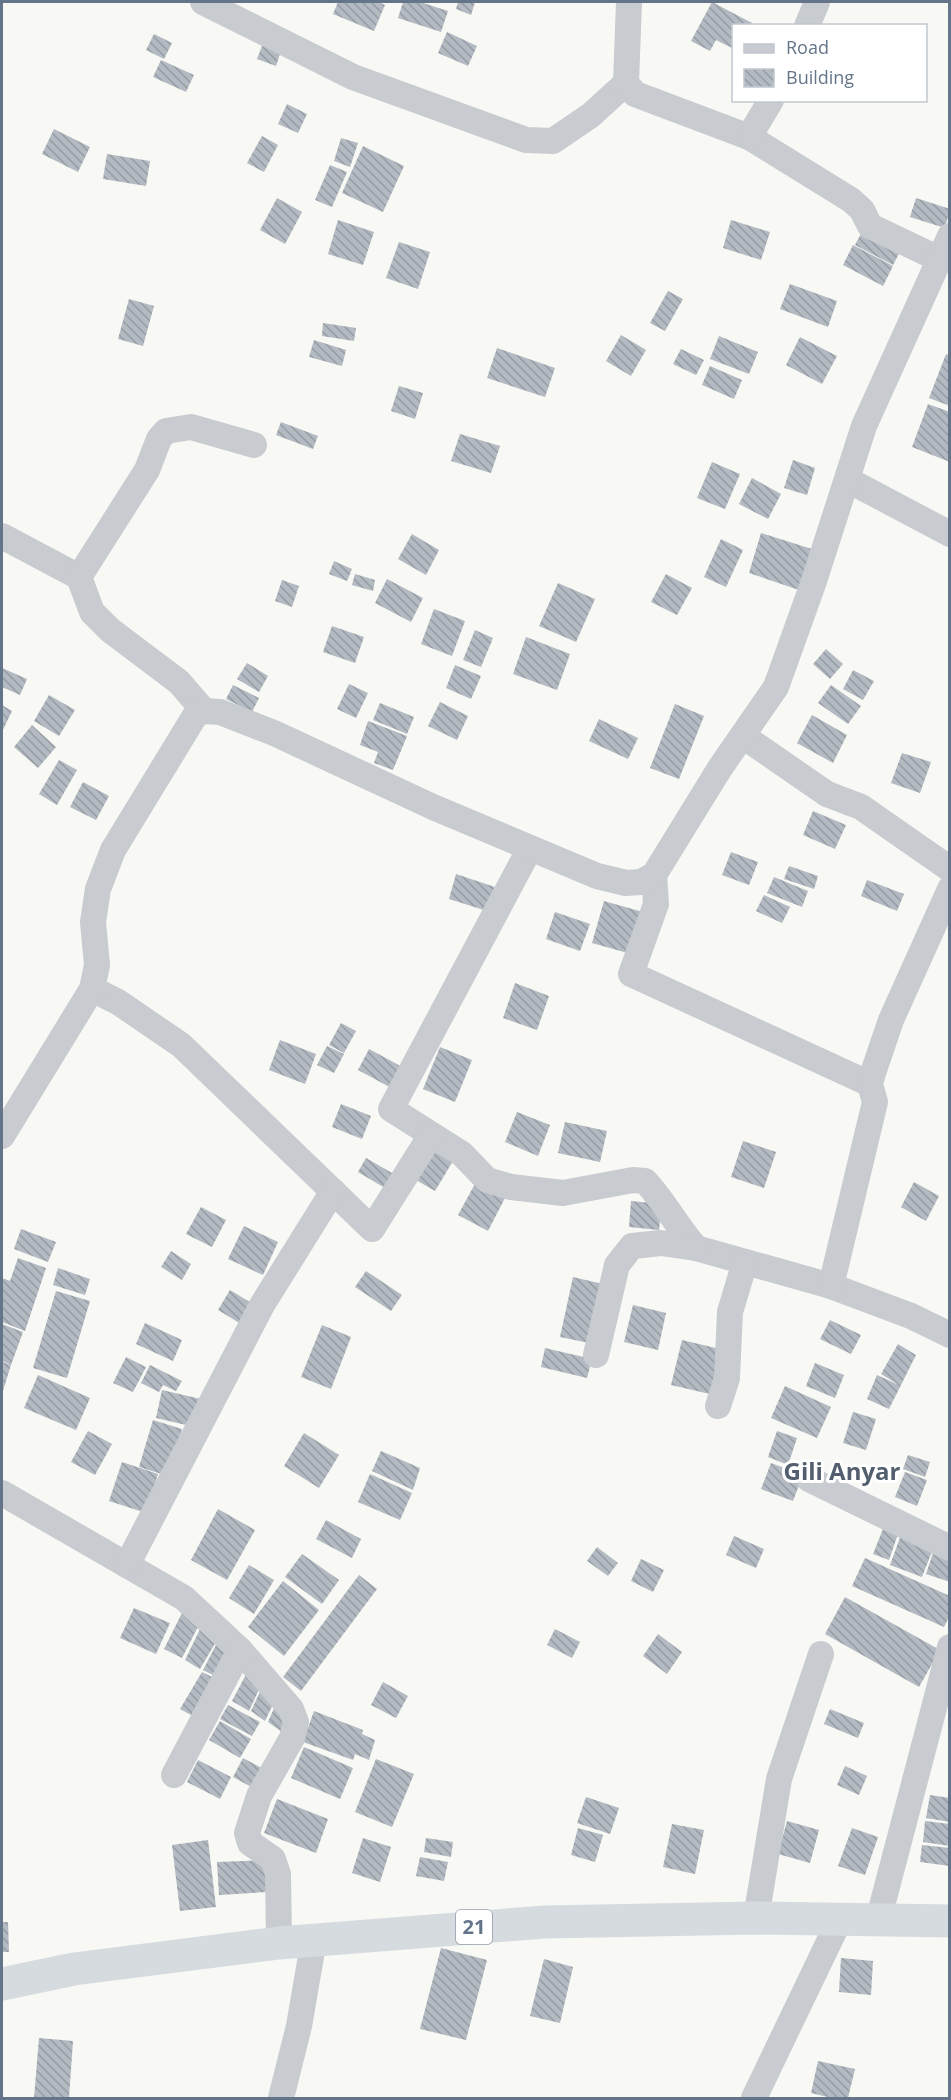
<svg xmlns="http://www.w3.org/2000/svg" width="951" height="2100" viewBox="0 0 951 2100" font-family="'Open Sans',sans-serif">
<style>
.building{fill:url(#building-back-hatch)}
.lines{fill:none;stroke-linecap:round;stroke-linejoin:round}
.minor{stroke:#c8cbd0;stroke-width:26}
.highway{stroke:#d6dbe0;stroke-width:33}
.labels{text-anchor:middle;stroke-width:6;stroke-linejoin:round;paint-order:stroke}
.shield{fill:#fff;stroke:#929ead;stroke-width:1.5}
.shield-label{font-size:20px;font-weight:bold;fill:#64758a}
.quarter-label{font-size:24px;font-weight:bold;fill:#535f6e;stroke:#fff}
</style>
<defs>
<pattern id="building-back-hatch" width="6" height="6" patternUnits="userSpaceOnUse" patternTransform="scale(1.5)"><rect width="6" height="6" fill="#b3bac1"/><path d="M-1 5l2 2M0 0l6 6M5-1l2 2" fill="none" stroke="#959ca3"/></pattern>
</defs>
<rect width="100%" height="100%" fill="#f8f8f5"/>
<!-- building -->
<g class="building">
<polygon points="338,2 378,2 385,5 374,31 333,14"/>
<polygon points="403,2 420,2 448,11 441,32 398,18"/>
<polygon points="458,2 475,2 471,15 456,9"/>
<polygon points="712,2 752,23 750,26 734,26 734,49 716,40 710,51 691,41"/>
<polygon points="447,32 477,46 468,66 438,53"/>
<polygon points="154,34 172,43 164,59 146,50"/>
<polygon points="265,38 283,45 276,66 257,59"/>
<polygon points="161,60 194,75 186,92 153,77"/>
<polygon points="287,104 307,114 298,133 278,124"/>
<polygon points="54,129 90,147 78,172 42,154"/>
<polygon points="262,136 278,145 264,172 247,163"/>
<polygon points="341,138 358,143 350,167 334,161"/>
<polygon points="363,146 404,166 383,212 342,193"/>
<polygon points="107,154 150,161 146,186 103,179"/>
<polygon points="330,165 347,172 332,207 315,200"/>
<polygon points="277,198 302,212 285,244 260,230"/>
<polygon points="916,198 950,209 945,228 910,217"/>
<polygon points="338,220 374,232 363,265 328,254"/>
<polygon points="731,220 770,232 761,260 723,248"/>
<polygon points="864,228 902,248 893,265 855,245"/>
<polygon points="399,242 430,252 418,289 386,278"/>
<polygon points="853,245 893,266 883,286 843,265"/>
<polygon points="790,284 837,301 828,327 780,309"/>
<polygon points="668,291 683,299 665,331 650,323"/>
<polygon points="129,299 154,306 143,346 118,339"/>
<polygon points="323,323 356,328 354,341 322,336"/>
<polygon points="621,335 646,350 631,376 606,361"/>
<polygon points="719,336 758,352 749,374 710,359"/>
<polygon points="800,337 837,356 822,384 786,365"/>
<polygon points="314,340 346,350 342,366 309,357"/>
<polygon points="497,348 555,368 545,397 487,378"/>
<polygon points="681,349 704,360 696,375 673,364"/>
<polygon points="946,354 950,356 950,406 929,398"/>
<polygon points="710,366 742,380 734,399 702,385"/>
<polygon points="399,386 423,393 415,419 391,411"/>
<polygon points="928,404 950,412 950,462 912,447"/>
<polygon points="281,422 318,436 313,449 276,435"/>
<polygon points="460,434 500,446 491,473 451,461"/>
<polygon points="793,460 815,468 807,495 784,488"/>
<polygon points="712,462 740,474 725,509 697,498"/>
<polygon points="752,478 781,494 768,519 739,504"/>
<polygon points="761,533 815,550 802,591 749,573"/>
<polygon points="412,534 439,550 426,575 398,559"/>
<polygon points="721,539 743,550 726,587 704,577"/>
<polygon points="334,561 352,569 347,581 329,574"/>
<polygon points="355,574 375,580 373,591 352,585"/>
<polygon points="666,574 692,588 677,615 651,602"/>
<polygon points="387,579 423,598 411,622 375,603"/>
<polygon points="282,580 299,586 292,607 275,601"/>
<polygon points="558,583 595,599 576,642 539,626"/>
<polygon points="434,609 465,621 452,656 421,644"/>
<polygon points="332,626 364,637 355,663 323,652"/>
<polygon points="475,630 493,638 481,667 463,660"/>
<polygon points="526,637 570,654 557,690 513,674"/>
<polygon points="826,649 843,664 830,679 813,664"/>
<polygon points="247,663 268,676 259,692 237,679"/>
<polygon points="455,665 481,676 471,699 446,688"/>
<polygon points="2,668 27,679 20,695 2,687"/>
<polygon points="853,670 874,681 863,700 843,689"/>
<polygon points="349,684 368,693 356,718 337,709"/>
<polygon points="233,685 259,698 252,712 226,699"/>
<polygon points="831,685 861,706 848,724 818,703"/>
<polygon points="49,695 75,710 59,736 34,721"/>
<polygon points="440,702 468,716 457,740 428,726"/>
<polygon points="380,703 414,717 407,734 373,720"/>
<polygon points="675,704 704,716 679,779 650,768"/>
<polygon points="2,705 12,711 2,732"/>
<polygon points="812,715 847,735 833,763 797,743"/>
<polygon points="599,719 638,738 628,759 589,741"/>
<polygon points="368,721 407,736 393,770 374,763 378,752 360,745"/>
<polygon points="32,725 56,747 38,768 14,747"/>
<polygon points="902,753 931,762 920,793 891,783"/>
<polygon points="59,760 77,770 57,805 39,794"/>
<polygon points="83,782 109,796 96,820 70,807"/>
<polygon points="813,811 846,825 835,849 803,835"/>
<polygon points="731,852 758,862 749,885 722,875"/>
<polygon points="789,866 818,876 814,889 784,879"/>
<polygon points="456,874 495,887 487,911 449,899"/>
<polygon points="774,877 808,891 802,907 767,893"/>
<polygon points="867,880 904,894 897,911 861,896"/>
<polygon points="764,895 790,907 782,923 756,911"/>
<polygon points="604,901 643,912 631,954 592,943"/>
<polygon points="555,912 590,924 580,951 546,939"/>
<polygon points="515,983 549,996 537,1030 503,1018"/>
<polygon points="341,1023 356,1031 344,1053 329,1045"/>
<polygon points="280,1040 316,1054 305,1084 269,1070"/>
<polygon points="327,1046 344,1054 334,1073 317,1065"/>
<polygon points="440,1047 472,1060 455,1102 423,1089"/>
<polygon points="369,1049 408,1070 397,1091 358,1070"/>
<polygon points="341,1104 371,1116 362,1139 332,1127"/>
<polygon points="517,1112 550,1125 538,1156 505,1142"/>
<polygon points="565,1122 607,1131 600,1162 558,1153"/>
<polygon points="743,1141 776,1152 764,1188 731,1177"/>
<polygon points="438,1144 456,1156 435,1191 416,1180"/>
<polygon points="366,1158 399,1177 390,1191 358,1172"/>
<polygon points="476,1182 505,1198 488,1231 458,1215"/>
<polygon points="914,1182 939,1196 926,1221 901,1207"/>
<polygon points="631,1201 662,1204 659,1230 629,1227"/>
<polygon points="201,1207 226,1220 212,1247 186,1234"/>
<polygon points="244,1226 278,1242 263,1275 228,1259"/>
<polygon points="21,1229 56,1242 48,1262 14,1249"/>
<polygon points="171,1251 191,1264 182,1280 161,1267"/>
<polygon points="18,1258 46,1268 25,1331 2,1322 2,1278 10,1281"/>
<polygon points="58,1268 90,1279 85,1295 53,1285"/>
<polygon points="366,1271 402,1295 391,1311 355,1287"/>
<polygon points="573,1277 607,1285 594,1344 560,1337"/>
<polygon points="230,1290 253,1304 241,1324 218,1310"/>
<polygon points="56,1291 90,1301 67,1378 33,1368"/>
<polygon points="633,1305 666,1313 658,1350 624,1342"/>
<polygon points="830,1320 861,1335 851,1354 820,1339"/>
<polygon points="145,1323 182,1340 173,1361 136,1344"/>
<polygon points="2,1324 23,1332 11,1365 2,1361"/>
<polygon points="322,1325 351,1337 331,1389 301,1377"/>
<polygon points="682,1340 724,1350 714,1395 671,1385"/>
<polygon points="898,1344 916,1355 889,1409 867,1399 877,1375 899,1385 881,1374"/>
<polygon points="545,1348 592,1359 587,1378 541,1367"/>
<polygon points="126,1357 146,1367 133,1392 113,1383"/>
<polygon points="2,1362 11,1365 2,1394"/>
<polygon points="815,1363 844,1375 835,1398 806,1386"/>
<polygon points="150,1365 182,1381 176,1391 163,1385 159,1392 141,1383"/>
<polygon points="38,1375 90,1398 76,1430 24,1408"/>
<polygon points="785,1386 831,1407 817,1438 771,1418"/>
<polygon points="162,1390 205,1400 199,1428 156,1418"/>
<polygon points="853,1412 876,1419 866,1450 843,1443"/>
<polygon points="153,1420 182,1429 168,1476 139,1467"/>
<polygon points="88,1431 112,1444 95,1475 71,1462"/>
<polygon points="777,1431 797,1438 788,1465 768,1457"/>
<polygon points="304,1433 339,1455 319,1488 284,1466"/>
<polygon points="381,1451 420,1468 413,1490 372,1471"/>
<polygon points="908,1455 930,1462 925,1477 903,1469"/>
<polygon points="122,1462 158,1474 146,1513 109,1501"/>
<polygon points="771,1463 803,1475 793,1501 761,1489"/>
<polygon points="905,1472 927,1480 917,1506 895,1497"/>
<polygon points="370,1474 412,1493 400,1520 358,1502"/>
<polygon points="218,1509 255,1530 227,1580 191,1560"/>
<polygon points="326,1520 361,1539 352,1558 316,1539"/>
<polygon points="883,1529 898,1534 889,1560 873,1554"/>
<polygon points="902,1532 935,1544 922,1577 890,1565"/>
<polygon points="734,1536 764,1549 756,1568 726,1555"/>
<polygon points="597,1547 618,1563 608,1576 587,1561"/>
<polygon points="934,1550 950,1555 950,1582 926,1574"/>
<polygon points="302,1554 339,1580 322,1604 285,1577"/>
<polygon points="865,1558 950,1596 950,1615 944,1627 852,1586"/>
<polygon points="641,1559 664,1570 653,1592 631,1581"/>
<polygon points="249,1565 274,1580 254,1614 229,1598"/>
<polygon points="359,1575 377,1589 301,1691 283,1677"/>
<polygon points="283,1581 319,1610 284,1656 248,1627"/>
<polygon points="845,1597 940,1650 919,1687 825,1634"/>
<polygon points="186,1605 202,1619 182,1658 164,1649"/>
<polygon points="134,1608 170,1623 156,1654 120,1638"/>
<polygon points="204,1621 220,1635 200,1669 185,1660"/>
<polygon points="555,1629 580,1642 572,1658 547,1645"/>
<polygon points="658,1634 682,1652 667,1674 643,1656"/>
<polygon points="217,1643 236,1652 223,1680 203,1670"/>
<polygon points="250,1667 264,1679 249,1711 232,1701"/>
<polygon points="202,1672 220,1681 200,1720 180,1709"/>
<polygon points="383,1682 408,1696 396,1718 371,1705"/>
<polygon points="264,1683 277,1696 265,1721 251,1711"/>
<polygon points="278,1699 289,1737 268,1722"/>
<polygon points="228,1705 260,1722 252,1736 220,1719"/>
<polygon points="830,1709 864,1723 858,1738 824,1724"/>
<polygon points="314,1711 363,1730 362,1734 375,1740 369,1760 355,1754 353,1760 303,1742"/>
<polygon points="220,1721 251,1739 240,1758 209,1740"/>
<polygon points="304,1747 353,1768 340,1799 291,1778"/>
<polygon points="243,1758 269,1772 259,1791 233,1777"/>
<polygon points="376,1759 414,1774 392,1827 355,1812"/>
<polygon points="198,1760 231,1777 220,1799 187,1782"/>
<polygon points="845,1766 867,1776 859,1795 837,1785"/>
<polygon points="930,1795 950,1798 950,1822 926,1818"/>
<polygon points="586,1797 619,1808 610,1834 577,1823"/>
<polygon points="277,1799 328,1819 316,1853 264,1833"/>
<polygon points="787,1821 819,1830 810,1863 778,1854"/>
<polygon points="925,1821 950,1824 950,1846 923,1842"/>
<polygon points="672,1824 704,1830 695,1874 663,1867"/>
<polygon points="578,1828 603,1835 595,1862 571,1855"/>
<polygon points="852,1828 878,1837 865,1875 838,1866"/>
<polygon points="363,1838 391,1847 380,1882 352,1873"/>
<polygon points="426,1838 453,1842 451,1857 424,1852"/>
<polygon points="208,1840 216,1907 180,1911 172,1845"/>
<polygon points="922,1845 950,1848 950,1866 920,1862"/>
<polygon points="420,1857 448,1862 444,1881 416,1876"/>
<polygon points="265,1860 267,1892 219,1895 217,1862"/>
<polygon points="2,1922 8,1922 9,1952 2,1952"/>
<polygon points="441,1948 487,1960 466,2040 420,2029"/>
<polygon points="841,1958 873,1961 871,1995 839,1992"/>
<polygon points="544,1959 573,1967 560,2023 530,2016"/>
<polygon points="39,2038 73,2041 69,2098 34,2098"/>
<polygon points="818,2061 855,2069 848,2098 832,2098 811,2093"/>
</g>
<g class="lines">
<!-- minor -->
<g class="minor">
<polyline points="203,2 353,77 526,140 553,141 591,115 626,83"/>
<polyline points="629,2 626,83 635,94 749,137 851,200 862,210 870,226 939,259"/>
<polyline points="807,26 817,2"/>
<polyline points="749,137 771,100"/>
<polyline points="848,480 950,534"/>
<polyline points="2,536 79,577"/>
<polyline points="204,711 179,682 110,630 92,612 79,577 147,470 159,439 166,431 191,427 254,445"/>
<polyline points="743,736 827,794 861,807 950,869"/>
<path d="M530,848L391,1109L462,1154L487,1180L511,1187L563,1193L633,1180L645,1181C665,1202 677,1227 696,1248L831,1286L911,1316L950,1335"/>
<polyline points="654,875 656,904 631,974 870,1084"/>
<polyline points="92,989 118,1002 181,1045 372,1229 431,1135"/>
<polyline points="2,1136 92,989 97,965 93,922 98,889 113,850 196,714 204,711 220,712 274,733 433,807 597,876 626,883 641,882 654,875 720,768 776,687 814,581 864,426 950,236"/>
<polyline points="831,1286 875,1102 870,1084 873,1073 891,1020 950,889"/>
<polyline points="596,1355 617,1265 632,1246 661,1243 696,1248"/>
<polyline points="718,1406 727,1378 730,1312 745,1262"/>
<polyline points="809,1479 950,1548"/>
<polyline points="2,1493 184,1598 240,1650 291,1709 296,1722 292,1738 259,1796 247,1833 250,1843 273,1859 278,1874 279,1943"/>
<polyline points="127,1565 262,1305 333,1191"/>
<polyline points="174,1775 240,1650"/>
<polyline points="756,1918 779,1779 821,1654"/>
<polyline points="878,1921 950,1647"/>
<polyline points="281,2098 299,2026 314,1939"/>
<polyline points="754,2098 839,1921"/>
</g>
<!-- highway -->
<polyline class="highway" points="2,1984 74,1969 279,1943 545,1922 756,1918 950,1921"/>
</g>
<g class="labels">
<!-- shield labels -->
<rect class="shield" x="456" y="1910" width="36" height="34" rx="4.5"/>
<g class="shield-label">
<text x="474" y="1934">21</text>
</g>
<!-- quarter labels -->
<g class="quarter-label">
<text x="842" y="1480">Gili Anyar</text>
</g>
</g>
<!-- border -->
<rect width="951" height="2100" fill="none" stroke="#64758a" stroke-width="6"/>
<!-- legend -->
<rect x="732" y="24" width="195" height="78" fill="#ffffff" stroke="#c1c8d0" stroke-width="1.5"/>
<rect x="744" y="44" width="30" height="9" fill="#c8cbd0" stroke="#c1c8d0" stroke-width="1.5"/>
<text x="786" y="54" font-size="18" fill="#64758a">Road</text>
<rect x="744" y="69" width="30" height="18" fill="url(#building-back-hatch)" stroke="#c1c8d0" stroke-width="1.5"/>
<text x="786" y="84" font-size="18" fill="#64758a">Building</text>
</svg>
